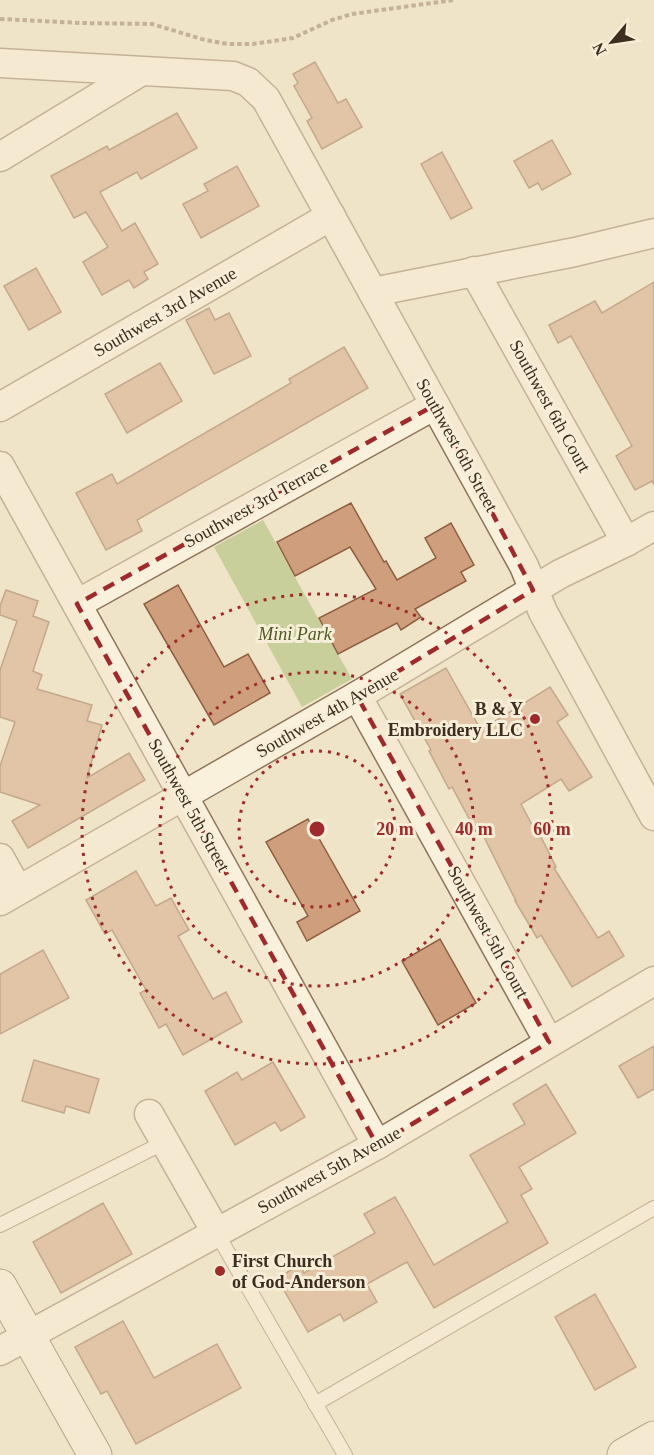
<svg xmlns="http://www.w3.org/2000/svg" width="654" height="1455" viewBox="0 0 654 1455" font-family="Georgia,serif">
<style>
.green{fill:#c9cf9b}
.building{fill:#cf9f7d;stroke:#8d5f41;stroke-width:1.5}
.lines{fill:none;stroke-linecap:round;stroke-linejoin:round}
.lane-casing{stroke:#8d765c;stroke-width:16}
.street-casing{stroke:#8d765c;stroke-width:31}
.secondary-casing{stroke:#6f573f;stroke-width:35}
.path{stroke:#8d765c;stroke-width:4;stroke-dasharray:4.5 3;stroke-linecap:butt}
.lane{stroke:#faf1dc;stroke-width:14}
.street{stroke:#faf1dc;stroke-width:28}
.secondary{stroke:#faf1dc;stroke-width:33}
.marked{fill:none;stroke:#9e2a2b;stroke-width:4.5;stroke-dasharray:12 8;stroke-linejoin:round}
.ring{fill:none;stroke:#9e2a2b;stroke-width:3;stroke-dasharray:3 6}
.poi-dot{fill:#9e2a2b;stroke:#f7eed8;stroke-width:2}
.labels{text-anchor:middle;stroke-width:6;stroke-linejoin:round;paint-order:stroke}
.street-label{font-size:18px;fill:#3d2e20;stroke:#f7eed8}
.park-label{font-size:18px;font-style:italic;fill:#4d5a26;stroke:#f7eed8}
.poi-label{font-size:18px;font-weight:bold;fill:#3d2e20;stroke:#f7eed8;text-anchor:end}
.centre{fill:#9e2a2b;stroke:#f7eed8;stroke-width:3}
.ring-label{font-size:18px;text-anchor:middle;font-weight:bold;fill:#9e2a2b;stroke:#f7eed8;stroke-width:6;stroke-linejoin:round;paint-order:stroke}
</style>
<rect width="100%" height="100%" fill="#f0e4c8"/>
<!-- green -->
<polygon class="green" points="263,520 352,679 302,707 214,547"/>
<!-- building -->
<g class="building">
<polygon points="315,62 338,103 346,99 362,127 322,149 307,121 312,118 294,86 298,83 293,74"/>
<polygon points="177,113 197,148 141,179 137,172 100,192 122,231 135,223 158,264 144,272 148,279 134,288 129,280 102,295 83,262 108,247 86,212 74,218 51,176 107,146 109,150"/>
<polygon points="552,140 571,174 542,190 538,183 529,188 514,161"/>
<polygon points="442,152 472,208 451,219 421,164"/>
<polygon points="237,166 259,206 201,238 183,204 208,191 204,184"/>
<polygon points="36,268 61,312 29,330 4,286"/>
<polygon points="654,282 654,485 652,481 635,490 616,456 632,446 571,336 558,343 549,325 595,301 602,313"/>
<polygon points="209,308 215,320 229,313 251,356 214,374 186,320"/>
<polygon points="344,347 368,388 137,520 142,531 106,550 76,493 112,474 117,484 291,383 289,379"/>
<polygon points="160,363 182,401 127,433 105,394"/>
<polygon points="351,503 384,562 386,561 397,580 436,558 425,538 451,523 474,565 461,572 466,581 415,609 421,617 401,630 397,623 338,654 319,618 376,589 350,547 295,576 277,542"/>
<polygon points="178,585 224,667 248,654 270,693 214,725 144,604"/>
<polygon points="6,590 38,601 33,616 49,622 33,671 42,675 37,689 92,705 87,721 102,725 87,778 129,753 145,780 28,848 12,821 40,805 0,792 0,766 15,722 0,717 0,670 17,621 0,615 0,606"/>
<polygon points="446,668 481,730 550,687 568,715 557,722 592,777 569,791 561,779 521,804 539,838 541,837 556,867 554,868 598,938 609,931 624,956 572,987 541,935 537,938 515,901 516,901 483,835 479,837 452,787 449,789 429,751 431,750 400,694"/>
<polygon points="308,819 360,911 307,941 297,922 308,916 266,842"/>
<polygon points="136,871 156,906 171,898 189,930 178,936 213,999 226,992 242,1022 183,1055 166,1024 159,1028 140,993 146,990 112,930 105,934 86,900"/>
<polygon points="440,939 476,1003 438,1025 402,961"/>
<polygon points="43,950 69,998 0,1034 0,974"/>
<polygon points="654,1046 654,1089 638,1098 619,1066"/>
<polygon points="34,1060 99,1079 89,1113 66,1106 64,1113 22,1101"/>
<polygon points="273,1062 305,1117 281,1131 275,1122 235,1145 205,1091 237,1072 242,1080"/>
<polygon points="546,1084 576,1133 519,1167 532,1189 521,1195 548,1243 434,1308 407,1262 367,1284 377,1302 344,1321 340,1314 308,1332 277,1278 300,1265 304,1273 375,1233 364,1214 395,1197 434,1265 508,1222 470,1155 525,1124 513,1104"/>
<polygon points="103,1203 132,1254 61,1293 33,1242"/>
<polygon points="595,1294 636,1367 595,1390 555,1317"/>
<polygon points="123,1321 154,1378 217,1344 241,1388 136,1444 107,1391 101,1394 75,1347"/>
</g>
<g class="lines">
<defs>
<g id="lane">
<polyline points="0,1225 165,1142"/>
<polyline points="216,1232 345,1455"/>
<polyline points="315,1404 654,1208"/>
</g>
<g id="street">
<polyline points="0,63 233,76 248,82 266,99 524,566 543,612 654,816"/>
<polyline points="0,157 140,72"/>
<polyline points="474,271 626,542"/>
<polyline points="373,292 575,252 654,233"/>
<polyline points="0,407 331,216"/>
<polyline points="0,466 377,1145"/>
<polyline points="77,604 435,405"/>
<polyline points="357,696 549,1042"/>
<polyline points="0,858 18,890"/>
<polyline points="0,901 357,696 560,574 626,542 654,526"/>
<polyline points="149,1114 216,1232"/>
<polyline points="0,1351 377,1145 654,981"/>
</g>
<g id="secondary">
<polyline points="0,1286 95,1455"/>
<polyline points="624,1455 654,1438"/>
</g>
</defs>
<!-- lane casing -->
<use href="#lane" class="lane-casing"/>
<!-- street casing -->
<use href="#street" class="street-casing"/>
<!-- secondary casing -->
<use href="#secondary" class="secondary-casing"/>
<!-- path -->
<polyline class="path" points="0,19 81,23 152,24 205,40 228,44 253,44 293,38 332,20 352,14 454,0"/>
<!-- lane -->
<use href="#lane" class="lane"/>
<!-- street -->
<use href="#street" class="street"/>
<!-- secondary -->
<use href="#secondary" class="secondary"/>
</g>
<!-- marked area -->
<path d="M0 0H654V1455H0ZM435,405L533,590L357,696L549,1042L377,1145L77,604Z" fill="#f0e4c8" fill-opacity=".55" fill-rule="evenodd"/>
<path class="marked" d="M435,405L533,590L357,696L549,1042L377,1145L77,604Z"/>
<!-- distance rings -->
<g class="ring">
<circle cx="317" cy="829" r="78"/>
<circle cx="317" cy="829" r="157"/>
<circle cx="317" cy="829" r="235"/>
</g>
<!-- markers -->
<g class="poi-dot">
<circle cx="535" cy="719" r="6"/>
<circle cx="220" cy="1271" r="6"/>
</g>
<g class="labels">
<!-- street labels -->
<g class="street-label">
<text transform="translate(165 312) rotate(-30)" y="6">Southwest 3rd Avenue</text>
<text transform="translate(550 406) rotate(61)" y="6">Southwest 6th Court</text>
<text transform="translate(457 445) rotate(61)" y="6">Southwest 6th Street</text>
<text transform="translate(256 504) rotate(-29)" y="6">Southwest 3rd Terrace</text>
<text transform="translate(327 713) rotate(-30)" y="6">Southwest 4th Avenue</text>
<text transform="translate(189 805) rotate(61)" y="6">Southwest 5th Street</text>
<text transform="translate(488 932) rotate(61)" y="6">Southwest 5th Court</text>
<text transform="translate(329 1170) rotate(-29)" y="6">Southwest 5th Avenue</text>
</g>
<!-- park labels -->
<g class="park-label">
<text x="295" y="640">Mini Park</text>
</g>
<!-- poi labels -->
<g class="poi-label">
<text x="523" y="715">B &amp; Y<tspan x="523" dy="21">Embroidery LLC</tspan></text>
<text x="232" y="1267" text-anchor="start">First Church<tspan x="232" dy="21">of God-Anderson</tspan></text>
</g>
</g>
<circle cx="317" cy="829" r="9" class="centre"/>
<g class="ring-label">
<text x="395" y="835">20 m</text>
<text x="474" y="835">40 m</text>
<text x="552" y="835">60 m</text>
</g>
<!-- north arrow -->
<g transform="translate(612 42) rotate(241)" stroke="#f7eed8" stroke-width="4.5" paint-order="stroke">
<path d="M0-4.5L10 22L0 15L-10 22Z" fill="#3d2e20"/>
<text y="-9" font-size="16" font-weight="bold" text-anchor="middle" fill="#3d2e20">N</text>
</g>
</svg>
